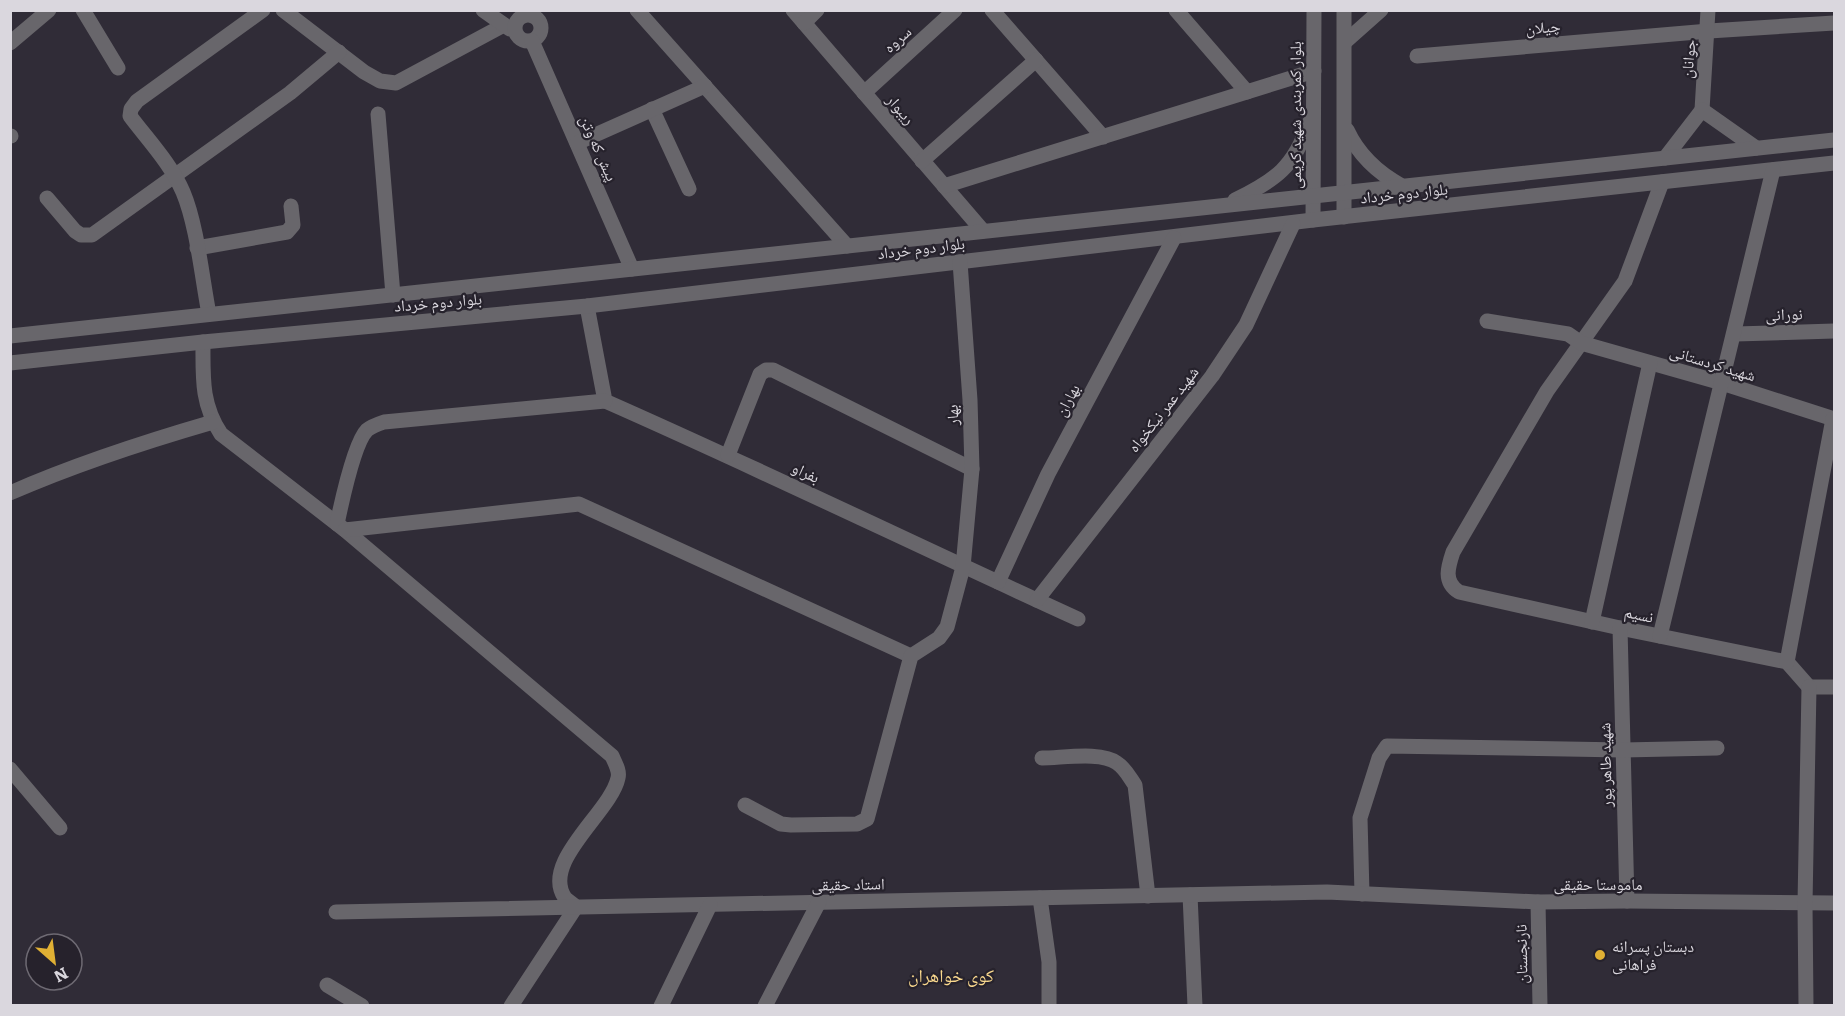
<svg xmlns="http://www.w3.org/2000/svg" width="1845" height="1016" viewBox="0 0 1845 1016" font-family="Literata,'Noto Naskh Arabic',serif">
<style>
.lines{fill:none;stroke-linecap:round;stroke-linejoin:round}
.minor{stroke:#68666b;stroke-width:15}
.poi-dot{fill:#e0b034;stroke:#26222c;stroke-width:2}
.labels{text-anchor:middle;stroke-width:4.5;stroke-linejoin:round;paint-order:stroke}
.street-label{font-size:16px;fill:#dad7de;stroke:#26222c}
.poi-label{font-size:16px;fill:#dad7de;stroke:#26222c;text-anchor:start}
.neighbourhood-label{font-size:18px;fill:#fad98e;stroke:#26222c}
</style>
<rect width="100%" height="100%" fill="#302c37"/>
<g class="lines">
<!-- minor -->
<g class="minor">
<polyline points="83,10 118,68"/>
<polyline points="283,10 364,72 380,81 396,83 504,25"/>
<polyline points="483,10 510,29"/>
<polyline points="637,10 847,246"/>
<polyline points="793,10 983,231"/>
<polyline points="992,10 1103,137"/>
<polyline points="1176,10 1247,92"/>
<circle cx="528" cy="28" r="13"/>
<polyline points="804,23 817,10"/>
<polyline points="532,41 632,269"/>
<polyline points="1345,42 1381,10"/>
<polyline points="10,43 49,10"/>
<polyline points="1417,56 1709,31 1834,23"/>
<polyline points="864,93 955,10"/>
<polyline points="652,109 689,189"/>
<polyline points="1702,110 1708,10"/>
<polyline points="378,114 393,295"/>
<path d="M1347,130C1359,156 1378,173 1402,186"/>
<polyline points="10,136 11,136"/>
<polyline points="577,143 705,86"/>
<polyline points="1665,158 1702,110 1756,148"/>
<polyline points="922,161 1036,60"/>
<path d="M1662,182L1625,281L1547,391L1453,552C1448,567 1443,582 1459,592L1620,628L1787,662L1809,687"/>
<polyline points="944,186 1314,71"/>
<polyline points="47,198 75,231 81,235 92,235 290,93 339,52"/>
<path d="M1235,200C1276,180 1294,167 1309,123"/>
<polyline points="1344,217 1344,10"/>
<polyline points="1313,220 1314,10"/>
<polyline points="197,248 287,232 293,225 291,206"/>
<path d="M587,306L605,401C764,471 920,547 1078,619"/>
<path d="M209,314C202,278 197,225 183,192C171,164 148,140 130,116L131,109L137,101L263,10"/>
<polyline points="1487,321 1568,334 1581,343 1722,383 1834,419"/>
<polyline points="1735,334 1834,331"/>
<polyline points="10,336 1834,140"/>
<path d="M203,342C203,377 201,404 221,434L345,530L612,756C615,763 620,771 618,778C611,812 540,862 565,898C568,901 573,904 576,907L511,1006"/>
<polyline points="10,363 203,342 587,306 1313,220 1834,163"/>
<polyline points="728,455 760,374 766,370 773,370 972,469"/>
<path d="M10,493C76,464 144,442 213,422"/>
<path d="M337,524C341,505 354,443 367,430C372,426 378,424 384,422L605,401"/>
<polyline points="345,530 579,504 911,656"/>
<polyline points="998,582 1048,474 1174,238"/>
<polyline points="1037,600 1212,376 1246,325 1293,224"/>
<polyline points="1592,622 1650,363"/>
<polyline points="1620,628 1627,901"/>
<polyline points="1660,636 1773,170"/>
<polyline points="1787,662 1833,419"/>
<polyline points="1809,687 1834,687"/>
<path d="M1042,758C1062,758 1102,751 1117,763C1125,768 1130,778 1135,785L1148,896"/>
<polyline points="10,769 60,828"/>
<polyline points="745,805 781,824 791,825 857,824 867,819 911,656 939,638 947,627 963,567 972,469 970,400 960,262"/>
<polyline points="1362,894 1360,818 1379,758 1387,746 1623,750 1717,748"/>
<polyline points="1190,895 1195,1006"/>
<polyline points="1040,898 1049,962 1049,1006"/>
<polyline points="1538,902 1540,1006"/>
<polyline points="336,912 1327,892 1538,902 1627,901 1834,903"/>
<polyline points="327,985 362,1006"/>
<polyline points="661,1006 710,905"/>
<polyline points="765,1006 819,902"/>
<polyline points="1806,1006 1805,904 1809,687"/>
</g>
</g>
<!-- markers -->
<circle class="poi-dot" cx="1600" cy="955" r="6"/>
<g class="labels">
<!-- street labels -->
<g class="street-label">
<text transform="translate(1543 27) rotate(-5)" y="6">چیلان</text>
<text transform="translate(897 39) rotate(-42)" y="6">سروه</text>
<text transform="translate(1688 59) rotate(-85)" y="6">جوانان</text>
<text transform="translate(901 109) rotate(49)" y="6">ریبوار</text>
<text transform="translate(1295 115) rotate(-90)" y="6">بلوار کمربندی شهید کریمی</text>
<text transform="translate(599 148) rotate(66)" y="6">پیش که وتن</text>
<text transform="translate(1404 193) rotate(-6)" y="6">بلوار دوم خرداد</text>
<text transform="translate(921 248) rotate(-7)" y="6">بلوار دوم خرداد</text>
<text transform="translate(438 302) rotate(-5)" y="6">بلوار دوم خرداد</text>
<text transform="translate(1784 314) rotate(-2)" y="6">نورانی</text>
<text transform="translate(1713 363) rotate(17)" y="6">شهید کردستانی</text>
<text transform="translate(1067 400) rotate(-62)" y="6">بهاران</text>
<text transform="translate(1163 409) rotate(-52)" y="6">شهید عمر نیکخواه</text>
<text transform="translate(952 415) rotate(-92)" y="6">بهار</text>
<text transform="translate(806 472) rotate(25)" y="6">بفراو</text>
<text transform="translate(1639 614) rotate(12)" y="6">نسیم</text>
<text transform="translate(1605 765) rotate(-91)" y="6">شهید طاهر پور</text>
<text transform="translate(848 884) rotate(-1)" y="6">استاد حقیقی</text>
<text x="1598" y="890">ماموستا حقیقی</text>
<text transform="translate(1521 954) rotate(-91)" y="6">نارنجستان</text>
</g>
<!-- poi labels -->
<g class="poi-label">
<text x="1612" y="952">دبستان پسرانه<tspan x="1612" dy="18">فراهانی</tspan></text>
</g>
<!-- neighbourhood labels -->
<g class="neighbourhood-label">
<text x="951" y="982">کوی خواهران</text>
</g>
</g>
<!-- border -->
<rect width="1845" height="1016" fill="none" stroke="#dad7de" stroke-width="24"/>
<!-- north arrow -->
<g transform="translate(54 962) rotate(152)"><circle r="28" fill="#26222c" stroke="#6e6a73" stroke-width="1.5"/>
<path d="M0-4.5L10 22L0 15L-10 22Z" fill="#e0b034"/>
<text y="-9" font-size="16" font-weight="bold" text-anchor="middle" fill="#dad7de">N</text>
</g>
</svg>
